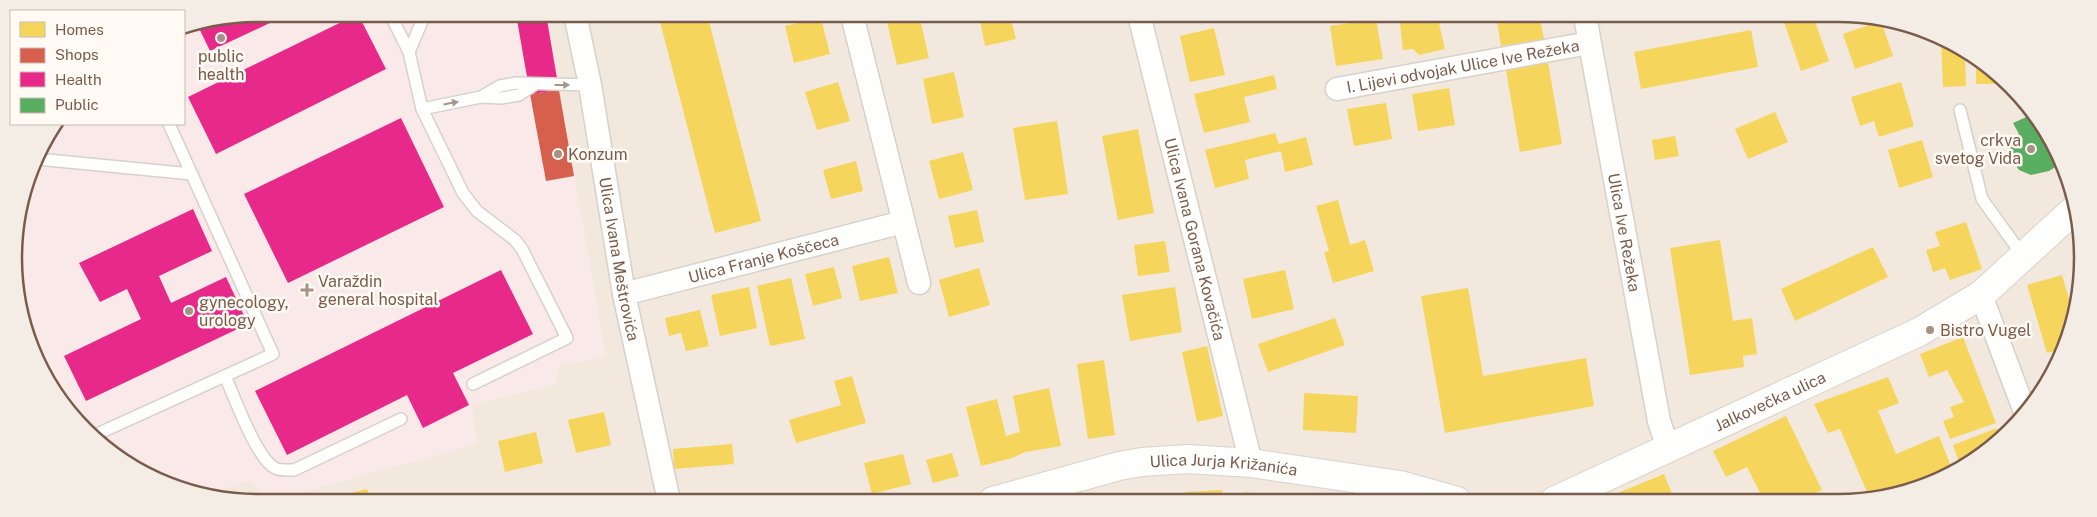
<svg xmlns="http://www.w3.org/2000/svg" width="2097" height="517" viewBox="0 0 2097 517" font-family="'Public Sans',sans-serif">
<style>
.residential{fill:#f2e8de}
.medical{fill:#fae9e9}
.homes{fill:#f6d55c}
.shops{fill:#d6604d}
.health{fill:#e7298a}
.public{fill:#5aae61}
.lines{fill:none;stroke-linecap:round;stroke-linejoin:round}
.lane-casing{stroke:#d7d1cb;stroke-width:14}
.street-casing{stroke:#d7d1cb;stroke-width:25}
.secondary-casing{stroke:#d9d2cb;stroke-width:30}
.lane{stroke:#fefefd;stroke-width:11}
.street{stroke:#fefefd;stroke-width:22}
.secondary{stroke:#fefefd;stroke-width:28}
.oneway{fill:#a8958b}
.poi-dot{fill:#a69286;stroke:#fffaf3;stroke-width:2}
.labels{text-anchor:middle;stroke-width:5;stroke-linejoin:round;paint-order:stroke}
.poi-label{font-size:16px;fill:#7a5c4d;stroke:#fffaf3;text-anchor:start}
.street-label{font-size:16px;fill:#7a5c4d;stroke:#fffaf3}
.rim{fill:none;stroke:#7a5c4d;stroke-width:2.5}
</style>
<rect width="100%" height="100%" fill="#f9f5f0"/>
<!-- residential -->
<polygon class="residential" points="259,14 1871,16 1961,47 2033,110 2075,195 2081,291 2058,367 2011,432 1946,478 1870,501 226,501 136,471 65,408 27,337 14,242 39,150 59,124 184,124 184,29"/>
<!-- medical -->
<polygon class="medical" points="259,14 546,14 606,357 558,366 556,385 472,404 477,444 270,501 265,501 252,480 204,494 136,471 65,408 27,337 14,242 39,150 59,124 184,124 184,29"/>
<!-- homes -->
<g class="homes">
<polygon points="658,14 707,14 761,221 715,233"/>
<polygon points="902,15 919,15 929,58 897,65 886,18"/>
<polygon points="979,15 1010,15 1016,39 985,46"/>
<polygon points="1405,15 1437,15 1445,49 1419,55 1413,49 1403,50 1400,24"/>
<polygon points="1496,15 1539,15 1544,39 1501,46"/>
<polygon points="1782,16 1813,16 1829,61 1801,71"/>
<polygon points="821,18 830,54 794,63 785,26"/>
<polygon points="1376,19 1383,59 1336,66 1330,26"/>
<polygon points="1881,21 1893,56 1855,69 1843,34"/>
<polygon points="1214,28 1225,75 1190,82 1180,36"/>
<polygon points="1751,30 1758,67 1641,89 1634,52"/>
<polygon points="1941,40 1961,47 1965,50 1966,86 1943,87"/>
<polygon points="1976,60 2002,82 2004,84 1976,84"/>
<polygon points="1548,62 1562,144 1520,152 1506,70"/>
<polygon points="954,72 964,117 932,124 923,79"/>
<polygon points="1274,75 1277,89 1244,97 1250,122 1204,133 1194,94"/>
<polygon points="838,82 850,121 817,130 805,92"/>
<polygon points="1901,82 1914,126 1879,137 1874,121 1860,126 1851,97"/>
<polygon points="1449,88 1455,125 1418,131 1412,94"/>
<polygon points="1386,103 1392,139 1354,146 1347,109"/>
<polygon points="1775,112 1788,142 1748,159 1735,129"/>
<polygon points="1057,121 1068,194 1025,200 1013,128"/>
<polygon points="1138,129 1154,213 1118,220 1102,136"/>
<polygon points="1275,133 1279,144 1306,137 1313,165 1285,172 1281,151 1245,160 1249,179 1215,188 1205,150"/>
<polygon points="1675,136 1679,156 1655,160 1652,140"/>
<polygon points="1922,140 1933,177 1899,188 1888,150"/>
<polygon points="963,152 973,190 939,199 929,161"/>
<polygon points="856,161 863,191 831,199 823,170"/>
<polygon points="1338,200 1350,245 1365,240 1374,271 1333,283 1324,252 1329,251 1316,206"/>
<polygon points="977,210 984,242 955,248 948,216"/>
<polygon points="1966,222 1982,269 1950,280 1945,268 1933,272 1926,250 1940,246 1935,232"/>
<polygon points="1720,240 1733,321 1752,318 1757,354 1743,356 1744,367 1690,375 1670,248"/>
<polygon points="1165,241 1170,272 1138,276 1134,245"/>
<polygon points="1873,247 1888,277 1795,321 1781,289"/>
<polygon points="889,257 898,293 860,301 852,266"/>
<polygon points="834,267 842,298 813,306 805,274"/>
<polygon points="979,268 990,305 949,317 939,280"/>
<polygon points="1285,270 1294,309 1252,319 1243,279"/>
<polygon points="2062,275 2074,315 2063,349 2047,353 2027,285"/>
<polygon points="791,278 805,339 770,346 757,286"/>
<polygon points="749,287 757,328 720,336 711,295"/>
<polygon points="1175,287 1182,332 1130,341 1122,295"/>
<polygon points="1468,288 1483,376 1586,358 1594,406 1445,433 1421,296"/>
<polygon points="700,310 709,346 686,351 681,333 669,336 665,318"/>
<polygon points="1335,318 1345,345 1268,372 1258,344"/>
<polygon points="1963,337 1996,423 1950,439 1943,421 1954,417 1950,407 1964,402 1947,370 1929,377 1920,354"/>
<polygon points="1207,346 1223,416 1197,422 1182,352"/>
<polygon points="2061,357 2058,367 2053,373 2049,361"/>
<polygon points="1104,360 1115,435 1088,439 1077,364"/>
<polygon points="852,376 866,423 796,443 789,420 841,405 834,381"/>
<polygon points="1888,377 1899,403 1878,411 1896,454 1939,436 1951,466 1900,488 1901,492 1866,501 1870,499 1840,429 1828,433 1814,404"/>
<polygon points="1049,388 1061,446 1025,452 1012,458 981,466 966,407 997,399 1006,436 1020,432 1013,396"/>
<polygon points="1304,393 1358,396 1356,433 1303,430"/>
<polygon points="604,412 611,445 576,453 568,420"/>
<polygon points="1786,416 1822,490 1798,501 1764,501 1747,467 1726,477 1713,451"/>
<polygon points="1997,428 2001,439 1961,468 1953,445"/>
<polygon points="536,432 543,463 505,472 498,441"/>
<polygon points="732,444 734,464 674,469 673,449"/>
<polygon points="952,453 959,476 933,483 926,460"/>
<polygon points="903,454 911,484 872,494 864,463"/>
<polygon points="1664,474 1675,501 1621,501 1618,493"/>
<polygon points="367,489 370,501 344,501 343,495"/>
<polygon points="1222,490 1222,501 1185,501 1185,492"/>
<polygon points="1244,492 1289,498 1289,501 1242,501"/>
<polygon points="737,494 740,501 718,501"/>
<polygon points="1108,495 1110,501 1078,501 1078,500"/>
</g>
<!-- shops -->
<polygon class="shops" points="559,90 574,176 546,181 530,94"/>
<!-- health -->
<g class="health">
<polygon points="258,14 289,14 210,51 198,26"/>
<polygon points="358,14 386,69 216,154 188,97"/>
<polygon points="516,14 546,14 559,90 530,94"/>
<polygon points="401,118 444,207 288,283 244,194"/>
<polygon points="193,209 212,251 159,276 171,303 226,277 248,324 86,401 64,356 141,319 127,289 100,302 79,263"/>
<polygon points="501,270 533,334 453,373 469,405 423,428 407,395 287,455 255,391"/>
</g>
<!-- public -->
<polygon class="public" points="2033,114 2060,164 2049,171 2031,175 2019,170 2009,155 2010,142 2019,134 2013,123"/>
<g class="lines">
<defs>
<g id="lane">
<polyline points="390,14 409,52 422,109 463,193 477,211 515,240 522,249 567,338 473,384"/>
<polyline points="409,52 425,14"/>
<polyline points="481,97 500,86 516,83 590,85"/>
<polyline points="422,109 481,97 501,98 519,95 534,85"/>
<polyline points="1960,110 1982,199 2023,256"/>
<polyline points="37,159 192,174"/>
<path d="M225,376C235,398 256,458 275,468C281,471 287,470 294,470L401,419"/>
<polyline points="95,435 273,354 169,124"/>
</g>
<g id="street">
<path id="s1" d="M575,14L590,85L624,294L669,501"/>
<polyline points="852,15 919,283"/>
<path id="s2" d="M1139,15L1251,463"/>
<path id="s3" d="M1585,16L1659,421L1668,448"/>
<path id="s4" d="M1337,89L1589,43"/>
<path id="s5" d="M624,294L903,222"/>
<polyline points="1981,295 2025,412"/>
</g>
<g id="secondary">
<path id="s6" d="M993,501L1119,466L1142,462L1188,459L1251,463L1400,485L1457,501"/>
<path id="s7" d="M1554,501L1919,332L1981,295L2076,208"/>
</g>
</defs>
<!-- lane casing -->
<use href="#lane" class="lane-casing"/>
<!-- street casing -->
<use href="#street" class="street-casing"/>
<!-- secondary casing -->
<use href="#secondary" class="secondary-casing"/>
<!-- lane -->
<use href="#lane" class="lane"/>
<!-- street -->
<use href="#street" class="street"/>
<!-- secondary -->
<use href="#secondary" class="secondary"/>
</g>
<!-- one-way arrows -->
<defs><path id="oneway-solid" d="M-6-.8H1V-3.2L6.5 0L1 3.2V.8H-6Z" transform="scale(1.25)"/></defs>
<g class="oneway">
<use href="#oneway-solid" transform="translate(562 85)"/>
<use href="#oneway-solid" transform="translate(451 103) rotate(-11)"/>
</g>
<!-- markers -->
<g class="poi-dot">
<circle cx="221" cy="38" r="5"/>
<circle cx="2031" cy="149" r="5"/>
<circle cx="558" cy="154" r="5"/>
<path d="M304.5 282.5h5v5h5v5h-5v5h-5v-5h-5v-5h5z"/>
<circle cx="189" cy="311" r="5"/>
<circle cx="1930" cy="330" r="5"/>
</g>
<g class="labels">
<!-- poi labels -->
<g class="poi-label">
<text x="221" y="62" text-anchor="middle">public<tspan x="221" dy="18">health</tspan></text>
<text x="2021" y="146" text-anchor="end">crkva<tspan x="2021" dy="18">svetog Vida</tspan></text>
<text x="568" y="160">Konzum</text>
<text x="318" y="287">Varaždin<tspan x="318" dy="18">general hospital</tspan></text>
<text x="199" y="308">gynecology,<tspan x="199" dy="18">urology</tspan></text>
<text x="1940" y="336">Bistro Vugel</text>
</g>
<!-- street labels -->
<g class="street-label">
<text dy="6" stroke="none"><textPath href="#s4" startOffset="128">I. Lijevi odvojak Ulice Ive Režeka</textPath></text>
<text dy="6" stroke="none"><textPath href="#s3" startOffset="220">Ulica Ive Režeka</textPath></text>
<text dy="6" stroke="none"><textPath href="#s2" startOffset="231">Ulica Ivana Gorana Kovačića</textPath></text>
<text dy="6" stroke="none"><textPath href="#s1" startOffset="249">Ulica Ivana Meštrovića</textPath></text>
<text dy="6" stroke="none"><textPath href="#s5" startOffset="144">Ulica Franje Koščeca</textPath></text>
<text dy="6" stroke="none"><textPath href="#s7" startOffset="238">Jalkovečka ulica</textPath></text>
<text dy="6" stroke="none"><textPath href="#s6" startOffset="236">Ulica Jurja Križanića</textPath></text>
</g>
</g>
<!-- crop -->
<path d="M0 0H2097V517H0ZM258 22H1838A236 236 0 0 1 2074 258V258A236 236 0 0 1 1838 494H258A236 236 0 0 1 22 258V258A236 236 0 0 1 258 22Z" fill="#f4ede6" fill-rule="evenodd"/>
<path class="rim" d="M258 22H1838A236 236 0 0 1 2074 258V258A236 236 0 0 1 1838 494H258A236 236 0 0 1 22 258V258A236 236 0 0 1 258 22Z"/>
<!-- legend -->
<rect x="10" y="10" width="175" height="115" fill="#fffaf3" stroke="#cabbb1"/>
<rect x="20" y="22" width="25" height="15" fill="#f6d55c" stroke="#cabbb1"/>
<text x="55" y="35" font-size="15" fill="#7a5c4d">Homes</text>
<rect x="20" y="48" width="25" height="15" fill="#d6604d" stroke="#cabbb1"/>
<text x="55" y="60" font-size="15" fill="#7a5c4d">Shops</text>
<rect x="20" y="72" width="25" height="15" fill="#e7298a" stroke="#cabbb1"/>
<text x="55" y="85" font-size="15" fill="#7a5c4d">Health</text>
<rect x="20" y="98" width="25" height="15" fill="#5aae61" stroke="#cabbb1"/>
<text x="55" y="110" font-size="15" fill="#7a5c4d">Public</text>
</svg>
